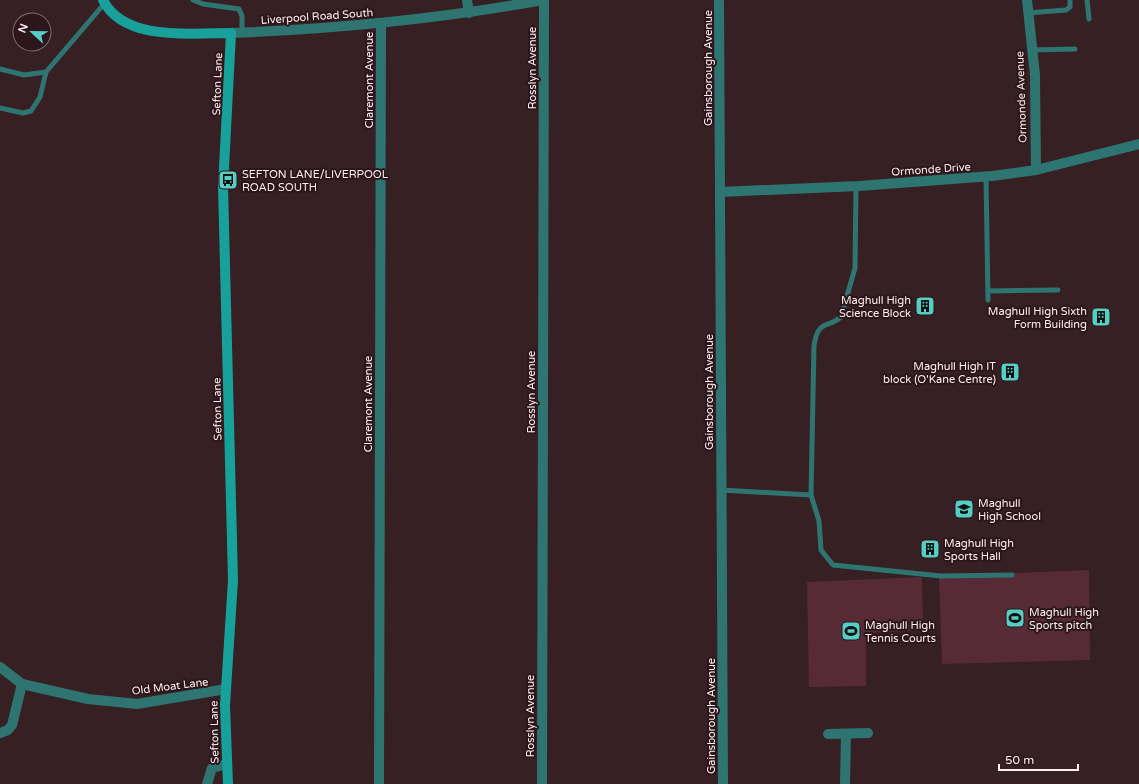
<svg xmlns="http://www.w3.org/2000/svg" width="1139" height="784" viewBox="0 0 1139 784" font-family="'Varela Round',sans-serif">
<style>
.green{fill:#562b35}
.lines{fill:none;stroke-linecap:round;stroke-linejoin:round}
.service{stroke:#2e7571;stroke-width:5}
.minor{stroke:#2e7571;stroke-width:10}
.tertiary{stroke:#2e7571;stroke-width:10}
.secondary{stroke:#18a19b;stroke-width:10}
.labels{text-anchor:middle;stroke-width:4;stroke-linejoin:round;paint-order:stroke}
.street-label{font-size:11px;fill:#ffeff2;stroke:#2c161b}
.poi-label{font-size:11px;fill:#ffeff2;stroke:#2c161b;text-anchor:start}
</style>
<rect width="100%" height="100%" fill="#362024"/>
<!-- green -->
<g class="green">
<polygon points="1089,570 1090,660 942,664 939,576"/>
<polygon points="922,577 923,630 866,633 866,686 809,687 807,582"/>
</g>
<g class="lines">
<!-- service -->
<g class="service">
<polyline points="193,0 203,4 239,9 242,16 242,32"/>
<polyline points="1087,0 1089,19"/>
<polyline points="1027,13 1066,10 1070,7 1070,0"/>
<polyline points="1032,50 1075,49"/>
<polyline points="0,69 24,75 46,72 104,4"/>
<polyline points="0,108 23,113 31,111 40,97 46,72"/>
<polyline points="986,177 988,300"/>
<polyline points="988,291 1058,290"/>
<polyline points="721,490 811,495 819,521 821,550 833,565 941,576 1012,575"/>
<path d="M811,495L814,346C818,319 827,329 841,317L855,268L856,186"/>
</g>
<!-- minor -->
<g class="minor">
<polyline points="467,0 469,13"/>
<polyline points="719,0 723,784"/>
<polyline points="1027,0 1035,75 1036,170"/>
<polyline points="720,192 859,186 992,176 1036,170 1139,144"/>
<polyline points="0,667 22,684 88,699 137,704 226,689"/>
<polyline points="0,733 8,730 12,725 22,684"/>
<polyline points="828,734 868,733"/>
<polyline points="207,784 212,768 227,764"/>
<polyline points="379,784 381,23"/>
<polyline points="542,784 544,0"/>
<polyline points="845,784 846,734"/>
</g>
<!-- tertiary -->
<path class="tertiary" d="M231,33C336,29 439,19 543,0"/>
<!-- secondary -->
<path class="secondary" d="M103,0C124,42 192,33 231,33L223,187L233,580L225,705L228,784"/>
</g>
<!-- icons -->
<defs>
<symbol id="bus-square" viewBox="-11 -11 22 22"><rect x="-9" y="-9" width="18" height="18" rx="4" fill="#55cec6" stroke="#2c161b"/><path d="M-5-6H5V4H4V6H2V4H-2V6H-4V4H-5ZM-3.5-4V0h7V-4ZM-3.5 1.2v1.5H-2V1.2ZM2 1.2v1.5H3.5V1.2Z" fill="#111"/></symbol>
<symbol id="building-square" viewBox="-11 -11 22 22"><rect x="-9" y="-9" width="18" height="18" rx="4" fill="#55cec6" stroke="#2c161b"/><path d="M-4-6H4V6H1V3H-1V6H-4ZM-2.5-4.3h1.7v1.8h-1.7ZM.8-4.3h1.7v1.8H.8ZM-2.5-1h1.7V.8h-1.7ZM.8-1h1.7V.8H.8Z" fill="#111"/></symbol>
<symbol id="school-square" viewBox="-11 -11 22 22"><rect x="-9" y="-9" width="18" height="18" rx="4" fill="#55cec6" stroke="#2c161b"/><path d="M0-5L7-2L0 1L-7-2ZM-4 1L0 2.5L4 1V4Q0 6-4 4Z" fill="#111"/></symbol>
<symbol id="stadium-square" viewBox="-11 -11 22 22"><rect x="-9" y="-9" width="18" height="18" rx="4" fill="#55cec6" stroke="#2c161b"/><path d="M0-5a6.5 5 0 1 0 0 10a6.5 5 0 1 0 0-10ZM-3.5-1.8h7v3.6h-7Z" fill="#111"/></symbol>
</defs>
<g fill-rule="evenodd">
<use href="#bus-square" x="217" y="169" width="22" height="22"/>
<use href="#building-square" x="914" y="295" width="22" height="22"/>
<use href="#building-square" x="1090" y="306" width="22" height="22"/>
<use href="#building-square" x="999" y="361" width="22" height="22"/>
<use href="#school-square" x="953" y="498" width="22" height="22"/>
<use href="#building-square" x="919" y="538" width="22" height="22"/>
<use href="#stadium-square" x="1004" y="607" width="22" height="22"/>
<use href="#stadium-square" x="840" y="620" width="22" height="22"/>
</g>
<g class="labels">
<!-- street labels -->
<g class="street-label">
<text transform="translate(317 16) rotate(-4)" y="4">Liverpool Road South</text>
<text transform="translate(532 68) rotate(-90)" y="4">Rosslyn Avenue</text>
<text transform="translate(708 68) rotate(-90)" y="4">Gainsborough Avenue</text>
<text transform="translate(369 80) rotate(-90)" y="4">Claremont Avenue</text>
<text transform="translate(217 84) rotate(-88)" y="4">Sefton Lane</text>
<text transform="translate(1021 97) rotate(-92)" y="4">Ormonde Avenue</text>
<text transform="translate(931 169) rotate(-4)" y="4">Ormonde Drive</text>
<text transform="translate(531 392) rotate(-90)" y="4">Rosslyn Avenue</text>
<text transform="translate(709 392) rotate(-90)" y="4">Gainsborough Avenue</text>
<text transform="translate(368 404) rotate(-90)" y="4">Claremont Avenue</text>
<text transform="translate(217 409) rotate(-91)" y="4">Sefton Lane</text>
<text transform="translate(170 686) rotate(-7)" y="4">Old Moat Lane</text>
<text transform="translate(530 716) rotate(-90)" y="4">Rosslyn Avenue</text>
<text transform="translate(711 716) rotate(-90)" y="4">Gainsborough Avenue</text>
<text transform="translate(214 732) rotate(-91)" y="4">Sefton Lane</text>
</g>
<!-- poi labels -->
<g class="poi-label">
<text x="242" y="178">SEFTON LANE/LIVERPOOL<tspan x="242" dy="13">ROAD SOUTH</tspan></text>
<text x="911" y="304" text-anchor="end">Maghull High<tspan x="911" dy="13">Science Block</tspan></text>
<text x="1087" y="315" text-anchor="end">Maghull High Sixth<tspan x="1087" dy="13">Form Building</tspan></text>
<text x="996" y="370" text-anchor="end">Maghull High IT<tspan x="996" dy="13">block (O'Kane Centre)</tspan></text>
<text x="978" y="507">Maghull<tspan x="978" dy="13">High School</tspan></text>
<text x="944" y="547">Maghull High<tspan x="944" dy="13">Sports Hall</tspan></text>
<text x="1029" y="616">Maghull High<tspan x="1029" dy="13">Sports pitch</tspan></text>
<text x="865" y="629">Maghull High<tspan x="865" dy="13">Tennis Courts</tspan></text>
</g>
</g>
<!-- north arrow -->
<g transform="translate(32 32) rotate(292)"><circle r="19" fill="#2c161b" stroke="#806d71"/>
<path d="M0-3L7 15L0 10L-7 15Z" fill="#55cec6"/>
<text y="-6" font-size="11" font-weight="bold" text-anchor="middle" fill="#ffeff2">N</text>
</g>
<!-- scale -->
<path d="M999 764v6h79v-6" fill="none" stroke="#ffeff2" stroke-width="2"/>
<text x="1005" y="764" font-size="12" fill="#ffeff2" stroke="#2c161b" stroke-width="3" paint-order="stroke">50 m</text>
</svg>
